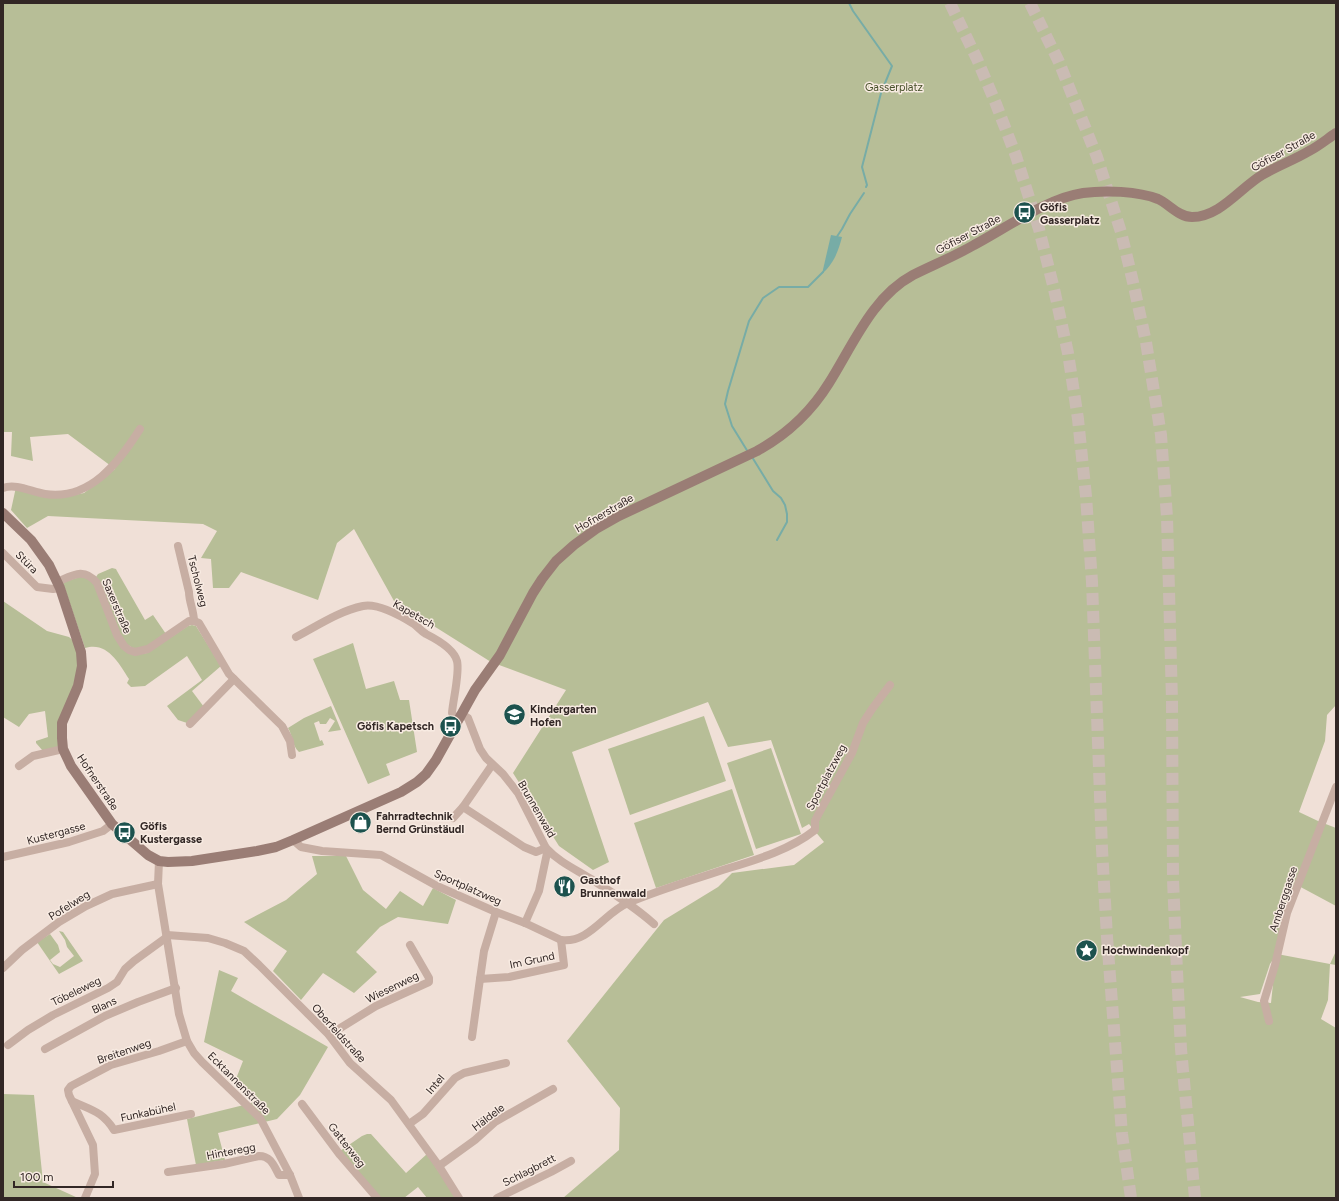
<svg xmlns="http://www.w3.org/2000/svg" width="1339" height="1201" viewBox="0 0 1339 1201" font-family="Figtree,sans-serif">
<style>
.green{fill:#b7be97;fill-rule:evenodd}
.water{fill:#77aca6}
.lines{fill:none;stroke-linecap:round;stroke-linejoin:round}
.stream{stroke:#77aca6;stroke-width:2}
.highway-tunnel{stroke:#cabbb3;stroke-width:12;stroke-dasharray:12 6;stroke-linecap:butt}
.street{stroke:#c7aea3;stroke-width:8}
.secondary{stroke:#9a7d75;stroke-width:10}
.labels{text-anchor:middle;stroke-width:3;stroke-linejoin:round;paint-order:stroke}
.park-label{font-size:11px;fill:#47502a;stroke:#f8ebe2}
.street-label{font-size:11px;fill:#322725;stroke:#f8ebe2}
.poi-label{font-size:11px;font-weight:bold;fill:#322725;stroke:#f8ebe2;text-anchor:start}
</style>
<rect width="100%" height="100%" fill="#f0e0d7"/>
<!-- green -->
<g class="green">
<path d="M3,3H1336V705L1327,715L1325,741L1299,812L1318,821L1336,828V906L1295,884L1277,954L1330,964L1336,951V965L1330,964L1328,1000L1321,1019L1336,1028V1198H563L619,1150L620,1108L567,1041L664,920L718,887L732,873L794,865L824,842L809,824L802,828L771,740L728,747L708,702L572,752L609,862L593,870L559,846L513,773L566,690L491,662L394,601L354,529L337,543L318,600L241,572L229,588H213L211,559L201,558L217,531L203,524L48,516L27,528L11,510L16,487L59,498L84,493L115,469L68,434L30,437L33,461L11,456L12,432H3ZM1276,955L1271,1003L1258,1002L1240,997L1260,994L1270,964Z"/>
<path d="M112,568L116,569L117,571L145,620L153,615L166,634C149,645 136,659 121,637L96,577L98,574Z"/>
<path d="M83,576L94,582L119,644L133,655L147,653L188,626L192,625L196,626L221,666L192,691L204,707L187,723L178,720L167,706L202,680L187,656L145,686L131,687L127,683L129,679C119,663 107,641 85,648L63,583L64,582Z"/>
<polygon points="3,601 47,631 69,637 76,643 79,666 59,747 43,751 36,743 36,741 48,737 45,711 29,714 19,727 3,717"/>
<polygon points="353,643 366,689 394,681 400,700 409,700 417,752 386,764 390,775 368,784 313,659"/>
<path d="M331,706L341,730L328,732L335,721L330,718L326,724H320L319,721L314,723L320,741L322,740L324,745L299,752C292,746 293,736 288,728L304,718Z"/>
<polygon points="704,716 726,781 630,815 608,749"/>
<polygon points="771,748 801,834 756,849 727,763"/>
<polygon points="732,789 754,855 656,888 634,823"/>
<polygon points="312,856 346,856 363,890 386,909 400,891 423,906 433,888 456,900 448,924 398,917 380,927 356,952 377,972 354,993 323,973 301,1000 273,971 287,951 244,922 286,900 317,874"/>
<polygon points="59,931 63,932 83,961 59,974 37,942 50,934 58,945 60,952 50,960 53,964 60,967 74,956 67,947 65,940"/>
<polygon points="219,970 238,978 231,991 328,1047 300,1095 277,1119 218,1133 225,1160 196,1165 187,1119 252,1103 234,1084 243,1061 204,1042"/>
<polygon points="3,1094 34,1095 43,1182 78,1198 3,1198"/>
<polygon points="367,1134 371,1134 406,1173 427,1154 456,1198 427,1198 418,1187 404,1198 381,1198 340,1151 362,1136"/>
</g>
<!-- water -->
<path class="water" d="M831,235L842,237C838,252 834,263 822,274Z"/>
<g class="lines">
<!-- stream -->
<g class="stream">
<polyline points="849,3 853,11 892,66 881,93 862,167 867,185 866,187"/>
<polyline points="836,238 842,229 850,214 864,193"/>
<polyline points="748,452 732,426 725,404 728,391 749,321 763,298 779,287 808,287 823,272"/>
<polyline points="752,457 773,491 781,498 785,505 787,514 787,522 777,540"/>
</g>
<!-- highway-tunnel -->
<g class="highway-tunnel">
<polyline points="950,3 977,59 996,104 1016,156 1039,229 1054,289 1068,353 1078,419 1086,496 1092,582 1102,849 1107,937 1122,1134 1131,1198"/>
<polyline points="1030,3 1059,62 1097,157 1121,232 1133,282 1146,342 1161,435 1167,517 1172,701 1173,880 1177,971 1181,1049 1195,1198"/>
</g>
<!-- street -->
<g class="street">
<path d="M3,488C16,483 32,492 45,494C90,501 119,462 140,429"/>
<path d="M178,546L189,592C189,602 194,611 194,621"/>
<polyline points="3,553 37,587 53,589 60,588"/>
<path d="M57,582C73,575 84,567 97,583L117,635L124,646L129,650L135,652L148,649L189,621H194L199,623L229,674L282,726L290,741L292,755"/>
<path d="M296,637C317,626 339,611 363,606C377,603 401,616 414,624C418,627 421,631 426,634C436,639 454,649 457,661C460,672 453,700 452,713L454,716L459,719"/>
<polyline points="461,714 468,718 480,749 486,758 503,774 518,793 546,848 547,853 539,891 525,923"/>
<polyline points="190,724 234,679"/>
<polyline points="19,766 33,756 63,749"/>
<path d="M463,807L524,847L536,852L546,848C559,862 575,869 591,879C613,893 635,907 654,924"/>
<polyline points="453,818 463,807 492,765"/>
<path d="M293,840L301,847L322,851L381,855L437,886L496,912L525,923L561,940C589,944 605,912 628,903C661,889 696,879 729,868C759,859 791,849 815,830V821L819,813L852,753L863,723L872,709L890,685"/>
<polyline points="3,857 69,842 103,831 112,824"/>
<polyline points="159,861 158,884 179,1014 187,1041 194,1053 202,1062 260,1118 290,1175 299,1198"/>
<polyline points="496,912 484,951 480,979 509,977 564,965 561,940"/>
<polyline points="167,935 208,938 225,943 244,951 259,965 329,1035 350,1063 391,1100 439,1166 459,1198"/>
<polyline points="3,968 22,950 59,922 86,906 112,894 158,884"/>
<polyline points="1269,1021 1264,1001 1275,965 1287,913 1336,787"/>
<polyline points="329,1035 376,1006 429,982 429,978 410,945"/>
<polyline points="472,1037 480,979"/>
<polyline points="8,1045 28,1030 53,1015 108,988 117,982 125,969 134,961 167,937"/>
<polyline points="45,1049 105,1016 138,1002 176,988"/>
<path d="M72,1101C91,1110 102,1111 114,1130L191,1114"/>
<polyline points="302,1104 340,1155 377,1198"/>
<polyline points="409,1124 423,1114 455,1078 464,1073 506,1063"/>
<polyline points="439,1166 475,1140 495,1122 553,1089"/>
<path d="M168,1172L224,1164L259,1156C271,1156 274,1166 279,1175H290"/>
<polyline points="85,1198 95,1174 93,1145 69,1095 68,1090 71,1086 111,1065 159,1051 187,1041"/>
<polyline points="497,1198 551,1172 571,1161"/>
</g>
<!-- secondary -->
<path class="secondary" d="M3,513L31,540L49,565L60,588L81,652L82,666L78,686L62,723V738L63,749L71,766L112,824L148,855L159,861L168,862L192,861L257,851L276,847L293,840L401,792L417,782L426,774L436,760L475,690L500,655L533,593L542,579L556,561L574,545L596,529L619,516L757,451C786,435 811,412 829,383C853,345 872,297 913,275C933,265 955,256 974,245C1006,228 1048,198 1083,193C1104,190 1138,191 1158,199C1169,204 1179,217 1192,217C1220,217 1240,188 1262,175C1277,166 1294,160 1309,151C1319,146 1327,139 1336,133"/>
</g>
<!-- icons -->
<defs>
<symbol id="bus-disc" viewBox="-11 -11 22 22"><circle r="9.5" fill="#1c524e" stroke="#f8ebe2"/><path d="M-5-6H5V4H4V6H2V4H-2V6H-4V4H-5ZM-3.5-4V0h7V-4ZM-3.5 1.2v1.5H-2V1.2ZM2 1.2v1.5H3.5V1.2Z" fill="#fff"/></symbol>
<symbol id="school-disc" viewBox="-11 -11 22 22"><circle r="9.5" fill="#1c524e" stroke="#f8ebe2"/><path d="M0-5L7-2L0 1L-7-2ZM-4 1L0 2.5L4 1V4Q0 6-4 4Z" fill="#fff"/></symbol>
<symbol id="shop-disc" viewBox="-11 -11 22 22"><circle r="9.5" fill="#1c524e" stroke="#f8ebe2"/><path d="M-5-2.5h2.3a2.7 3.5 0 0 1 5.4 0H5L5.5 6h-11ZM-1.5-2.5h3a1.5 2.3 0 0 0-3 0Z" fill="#fff"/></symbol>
<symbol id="restaurant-disc" viewBox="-11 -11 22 22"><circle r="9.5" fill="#1c524e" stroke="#f8ebe2"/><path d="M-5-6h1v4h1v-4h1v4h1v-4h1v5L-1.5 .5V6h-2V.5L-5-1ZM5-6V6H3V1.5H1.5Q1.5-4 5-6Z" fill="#fff"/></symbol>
<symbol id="sight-disc" viewBox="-11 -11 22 22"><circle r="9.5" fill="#1c524e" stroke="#f8ebe2"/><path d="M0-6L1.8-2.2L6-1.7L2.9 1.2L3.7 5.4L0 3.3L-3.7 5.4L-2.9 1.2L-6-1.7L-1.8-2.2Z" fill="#fff"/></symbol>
</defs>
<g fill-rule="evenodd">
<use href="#bus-disc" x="1012" y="200" width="25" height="25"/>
<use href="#school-disc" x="502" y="702" width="25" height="25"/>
<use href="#bus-disc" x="438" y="714" width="25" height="25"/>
<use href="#shop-disc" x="348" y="810" width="25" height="25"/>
<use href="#bus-disc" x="112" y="820" width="25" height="25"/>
<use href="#restaurant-disc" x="552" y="874" width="25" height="25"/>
<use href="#sight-disc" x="1074" y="938" width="25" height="25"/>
</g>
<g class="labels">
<!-- park labels -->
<g class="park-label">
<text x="894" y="91">Gasserplatz</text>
</g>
<!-- street labels -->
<g class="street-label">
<text transform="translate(1283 151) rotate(-29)" y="4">Göfiser Straße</text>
<text transform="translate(968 234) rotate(-28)" y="4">Göfiser Straße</text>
<text transform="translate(604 513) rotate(-30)" y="4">Hofnerstraße</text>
<text transform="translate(27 562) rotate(45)" y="4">Stüra</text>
<text transform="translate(198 581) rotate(76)" y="4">Tscholweg</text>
<text transform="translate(117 606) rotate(67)" y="4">Saxerstraße</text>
<text transform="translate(414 614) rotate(30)" y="4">Kapetsch</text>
<text transform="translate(826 777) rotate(-62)" y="4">Sportplatzweg</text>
<text transform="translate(98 782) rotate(56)" y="4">Hofnerstraße</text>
<text transform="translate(537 809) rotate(60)" y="4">Brunnenwald</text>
<text transform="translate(56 833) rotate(-15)" y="4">Kustergasse</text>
<text transform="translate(468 887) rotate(24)" y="4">Sportplatzweg</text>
<text transform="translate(1283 899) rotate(-72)" y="4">Amberggasse</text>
<text transform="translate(69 905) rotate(-32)" y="4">Pofelweg</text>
<text transform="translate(532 960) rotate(-12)" y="4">Im Grund</text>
<text transform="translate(392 987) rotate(-26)" y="4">Wiesenweg</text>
<text transform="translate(76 991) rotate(-26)" y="4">Töbeleweg</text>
<text transform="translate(104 1005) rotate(-25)" y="4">Blans</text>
<text transform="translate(339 1033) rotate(48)" y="4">Oberfeldstraße</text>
<text transform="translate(124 1051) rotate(-19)" y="4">Breitenweg</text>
<text transform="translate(239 1083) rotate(45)" y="4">Ecktannenstraße</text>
<text transform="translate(435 1084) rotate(-50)" y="4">Intel</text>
<text transform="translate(148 1112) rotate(-12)" y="4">Funkabühel</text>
<text transform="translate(488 1117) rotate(-37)" y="4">Häldele</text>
<text transform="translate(347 1145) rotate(52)" y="4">Gatterweg</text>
<text transform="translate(231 1151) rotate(-11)" y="4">Hinteregg</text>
<text transform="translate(529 1170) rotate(-27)" y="4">Schlagbrett</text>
</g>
<!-- poi labels -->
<g class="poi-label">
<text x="1040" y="211">Göfis<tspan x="1040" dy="13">Gasserplatz</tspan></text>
<text x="530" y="713">Kindergarten<tspan x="530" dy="13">Hofen</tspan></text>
<text x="434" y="730" text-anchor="end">Göfis Kapetsch</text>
<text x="376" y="820">Fahrradtechnik<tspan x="376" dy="13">Bernd Grünstäudl</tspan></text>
<text x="140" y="830">Göfis<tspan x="140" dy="13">Kustergasse</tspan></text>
<text x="580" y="884">Gasthof<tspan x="580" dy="13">Brunnenwald</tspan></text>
<text x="1102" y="954">Hochwindenkopf</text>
</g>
</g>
<!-- border -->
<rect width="1339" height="1201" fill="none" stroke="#322725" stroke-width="8"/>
<!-- scale -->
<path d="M14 1181v6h99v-6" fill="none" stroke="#322725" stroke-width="2"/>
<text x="20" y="1181" font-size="12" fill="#322725" stroke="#f8ebe2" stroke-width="3" paint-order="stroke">100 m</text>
</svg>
